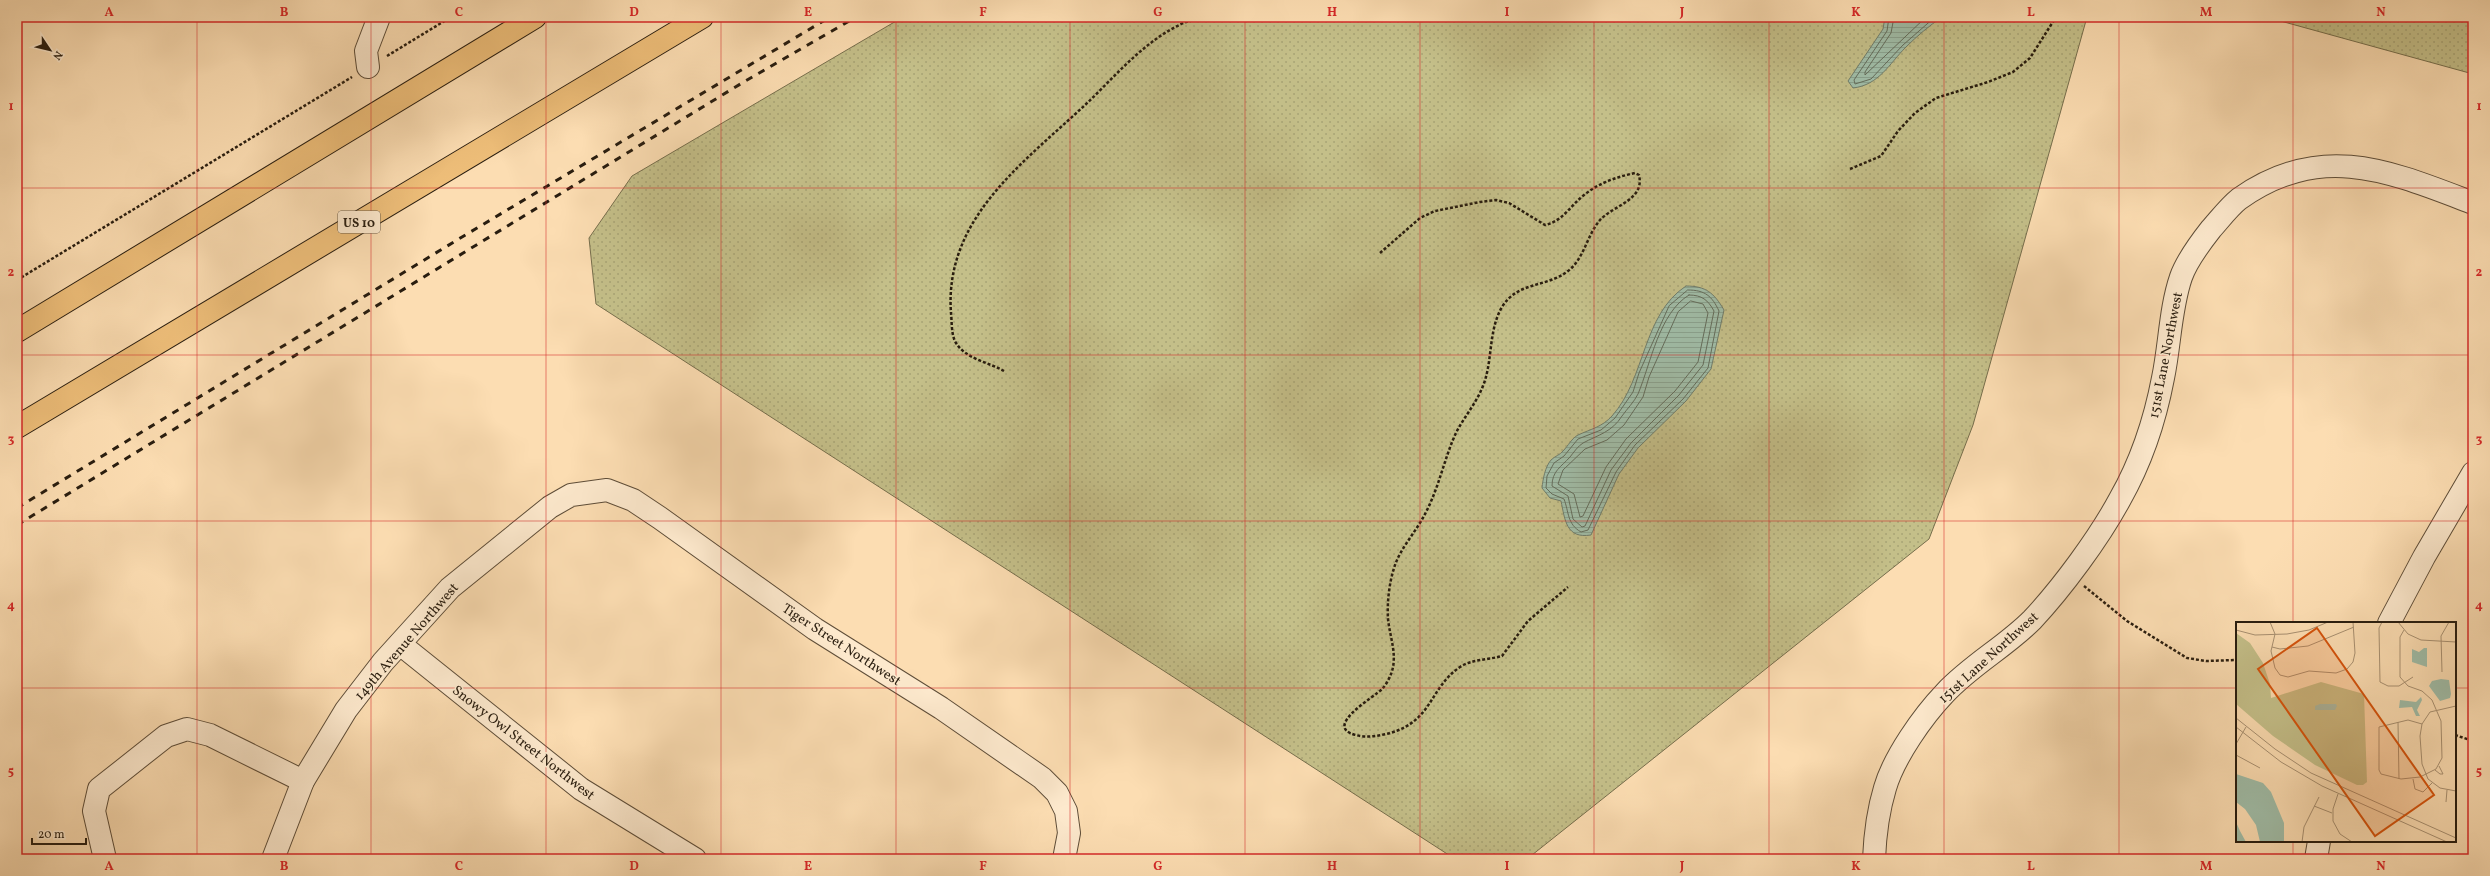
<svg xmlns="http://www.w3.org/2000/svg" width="2490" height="876" viewBox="0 0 2490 876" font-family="Vollkorn,serif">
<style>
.grass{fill:url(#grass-dots);stroke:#766e4c}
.water{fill:url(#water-rules);stroke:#707d6b}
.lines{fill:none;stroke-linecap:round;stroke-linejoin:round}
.shore{stroke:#646d5c;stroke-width:1}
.minor-casing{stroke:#5e4d38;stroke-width:24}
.highway-casing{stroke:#291d0f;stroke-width:24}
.path{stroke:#291d0f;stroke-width:2.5;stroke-dasharray:3 2;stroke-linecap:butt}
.minor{stroke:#fde9cd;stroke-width:22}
.highway{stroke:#eebe79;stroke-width:22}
.rail{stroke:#291d0f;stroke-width:3;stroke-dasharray:7 7;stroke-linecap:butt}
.grid{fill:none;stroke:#d62828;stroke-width:1;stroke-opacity:0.55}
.labels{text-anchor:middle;stroke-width:3;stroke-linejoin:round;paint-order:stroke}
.shield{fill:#fde9cd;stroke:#695a48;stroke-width:1}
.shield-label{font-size:13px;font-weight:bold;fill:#291d0f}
.street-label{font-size:14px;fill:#291d0f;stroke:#fde9cd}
.inset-road{fill:none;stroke:#a89071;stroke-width:1}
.view{fill:#d5530c;fill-opacity:0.15;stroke:#d5530c;stroke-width:2}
.inset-edge{fill:none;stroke:#291d0f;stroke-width:2}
.neatline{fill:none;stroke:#d62828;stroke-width:1.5}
.grid-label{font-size:13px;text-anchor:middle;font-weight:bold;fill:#d62828}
</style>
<defs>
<pattern id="grass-dots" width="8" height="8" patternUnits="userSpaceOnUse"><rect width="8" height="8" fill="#c4bf89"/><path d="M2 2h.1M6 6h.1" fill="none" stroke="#a8a475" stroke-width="1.8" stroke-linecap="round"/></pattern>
<pattern id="water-rules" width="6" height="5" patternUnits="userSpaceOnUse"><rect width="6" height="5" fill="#a0bda8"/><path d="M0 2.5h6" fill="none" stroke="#8aa28f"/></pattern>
</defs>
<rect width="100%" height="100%" fill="#fcddb2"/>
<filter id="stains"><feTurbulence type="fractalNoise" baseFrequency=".005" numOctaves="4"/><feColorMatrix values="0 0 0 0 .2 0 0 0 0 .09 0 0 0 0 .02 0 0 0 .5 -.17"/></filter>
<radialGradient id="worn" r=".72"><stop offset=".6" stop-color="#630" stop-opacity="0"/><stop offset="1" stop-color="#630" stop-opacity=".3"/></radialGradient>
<!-- grass -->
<g class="grass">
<polygon points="903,17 2087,17 1973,425 1929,539 1527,859 1455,859 596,304 589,238 632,176"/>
<polygon points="2266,17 2473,17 2473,74"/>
</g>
<!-- water -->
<g class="water">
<path d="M1885,17H1942C1929,26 1917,36 1906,47C1889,64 1879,85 1853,88L1848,81L1883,29Z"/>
<path d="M1686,286C1706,286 1714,293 1724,310L1711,369L1686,401L1638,448L1619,474L1591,535C1566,539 1565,520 1561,501L1550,498L1542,488C1543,479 1545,467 1551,460C1555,456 1560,455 1563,451C1568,446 1572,438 1578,435C1591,429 1602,427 1612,416C1646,378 1642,315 1686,286Z"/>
</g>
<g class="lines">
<!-- shore -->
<g class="shore">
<polyline points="1889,17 1887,31 1854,80 1855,84 1871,79 1903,45 1935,17"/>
<polyline points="1894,17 1891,33 1865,72 1865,75 1926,17"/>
<path d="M1688,290C1705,290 1712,296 1719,311L1708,368L1683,399L1635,445L1616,472L1588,530L1581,532C1567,524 1569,512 1564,499L1552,494L1546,488L1547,476L1554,463L1564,456L1578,439L1601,430L1615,418L1633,392L1639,373L1669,306Z"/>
<path d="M1689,295C1702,295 1708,300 1714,311L1703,365L1679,395L1631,443L1611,470L1585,526L1582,527L1573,519L1568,496L1552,486C1552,471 1561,467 1570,457C1574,452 1578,446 1583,443C1598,435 1612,432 1622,416C1627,409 1634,402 1638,394C1651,363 1659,313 1689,295Z"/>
<polygon points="1691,301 1703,304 1708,313 1698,362 1675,391 1626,439 1606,467 1583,516 1580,517 1574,494 1558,484 1563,470 1585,449 1607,440 1624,425 1643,397 1649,377 1678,312"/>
</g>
<defs>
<g id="minor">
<polyline points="368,67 366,51 379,17"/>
<polyline points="2389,623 2424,557 2473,473"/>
<polyline points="400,644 581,789 695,859"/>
<polyline points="105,859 94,811 99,789 166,736 187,729 210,735 303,781"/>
<polyline points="273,859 303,781 346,710 383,662 450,588 550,507 571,495 607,490 633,500 660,518 815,629 941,708 1042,778 1057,793 1066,811 1069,833 1064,859"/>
<path d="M1874,859C1875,835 1878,811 1885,788C1894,757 1923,716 1945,693C1971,665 2005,647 2032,620C2062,588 2099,538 2120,499C2141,462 2155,420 2163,378C2170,345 2170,309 2181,277C2187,260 2200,243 2211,229C2220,219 2229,207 2239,199C2321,141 2389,171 2473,203"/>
<polyline points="2316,859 2319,841"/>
</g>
<g id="highway">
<polyline points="17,331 535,17"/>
<polyline points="17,427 702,17"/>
</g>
</defs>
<!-- minor casing -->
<use href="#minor" class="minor-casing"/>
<!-- highway casing -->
<use href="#highway" class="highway-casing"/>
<!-- path -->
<g class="path">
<polyline points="1262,17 1271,21"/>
<polyline points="387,56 451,17"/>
<polyline points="1850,169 1881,156 1898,131 1915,113 1936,98 1988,82 2013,72 2030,58 2056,17"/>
<path d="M1380,253L1420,218L1435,211L1480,202L1496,200L1509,203L1545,225C1563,221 1570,206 1584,195C1599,183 1616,177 1635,173L1639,175C1645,200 1614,205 1600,220C1587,235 1584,259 1568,271C1546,288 1518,281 1502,307C1488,331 1493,361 1483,386C1476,404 1463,418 1455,435C1444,460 1439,487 1426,512C1417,531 1400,548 1394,568C1389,584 1387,603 1388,619C1390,638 1398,656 1391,674C1389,679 1386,685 1382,689C1376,696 1321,727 1356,735C1366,738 1379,736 1390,733C1433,721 1429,688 1460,667C1472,659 1488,660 1502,656L1528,621L1568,587"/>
<polyline points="17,280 352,77"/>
<path d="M1004,371C988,362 966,359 956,343C951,335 952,322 951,313C944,219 1023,163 1084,106C1115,77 1145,39 1186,22C1194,20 1202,19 1210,17"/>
<polyline points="2084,586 2127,621 2187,658 2206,661 2237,660"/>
<polyline points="2455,735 2473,741"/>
</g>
<!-- minor -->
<use href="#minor" class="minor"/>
<!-- highway -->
<use href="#highway" class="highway"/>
<!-- rail -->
<g class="rail">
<polyline points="17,508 462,237 830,17"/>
<polyline points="17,525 742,83 856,17"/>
</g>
</g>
<!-- grid -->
<path class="grid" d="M197,17V859M371,17V859M546,17V859M721,17V859M896,17V859M1070,17V859M1245,17V859M1420,17V859M1594,17V859M1769,17V859M1944,17V859M2119,17V859M2293,17V623M17,188H2473M17,355H2473M17,521H2473M17,688H2237M2455,688H2473M2293,841V859"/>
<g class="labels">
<!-- shield labels -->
<rect class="shield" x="338" y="211" width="42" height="22" rx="3"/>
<g class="shield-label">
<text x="359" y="227">US 10</text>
</g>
<!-- street labels -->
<g class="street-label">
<text transform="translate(2165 355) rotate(-79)" y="5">151st Lane Northwest</text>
<text transform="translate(406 641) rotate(-49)" y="5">149th Avenue Northwest</text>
<text transform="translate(842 644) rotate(33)" y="5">Tiger Street Northwest</text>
<text transform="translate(1988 657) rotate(-42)" y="5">151st Lane Northwest</text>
<text transform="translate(524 742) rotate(38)" y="5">Snowy Owl Street Northwest</text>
</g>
</g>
<!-- overview -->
<g transform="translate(2236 622)">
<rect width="220" height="220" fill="#fcddb2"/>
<path d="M0,11L14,21L27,41L34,62L35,76L85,60L128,72L131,160L127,163H121L79,143L37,114L0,82Z" fill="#c4bf89"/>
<path d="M188,26H191V45L176,40V27L183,30ZM205,57L213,58L215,72L214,76L204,79L193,64L196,59ZM185,75L186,78L181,88L184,94H180L176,85L163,86L164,78L180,80ZM84,82H100L101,84L99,88H79V84ZM0,152L27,161L35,170L48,201V220H24L20,203L9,187L0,180ZM0,200L4,209L10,220H0Z" fill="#a0bda8"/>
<path class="inset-road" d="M34,0L39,12L35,29L39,46L44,53L52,55L73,49L100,51L111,47L117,40L119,31L117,0M146,0L143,6L144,60L152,64H163L177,55M162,0L172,12L185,18L220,20M0,8L19,13L51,12L73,8L92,0M168,8L164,15V55L172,64L186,69L196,78L205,99L206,136L200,147L184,155L165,157L145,152L143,148V105L172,98L186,102M36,25L44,27L72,24L118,5M206,50L205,14L213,0M220,84L194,90L186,102L184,114L186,142L192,157L204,166L220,169M0,96L39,127L75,151L220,216M162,100L163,157M0,105L45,140L86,164L211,220M0,122L10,105M0,133L24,146M199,148L204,152H207L203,144M177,157L179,167L187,170L196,161M102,172L97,187V199L104,212L116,220M210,180L211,168M78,184L96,191M66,220L68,205L83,175"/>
<path class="view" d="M81,6L198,173L139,214L22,47Z"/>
<rect width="220" height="220" class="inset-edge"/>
</g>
<!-- margin -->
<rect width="2490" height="876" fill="none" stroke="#fcddb2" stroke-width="44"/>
<!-- north arrow -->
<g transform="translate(50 50) rotate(125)" stroke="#fde9cd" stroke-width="3" paint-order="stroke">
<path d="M0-3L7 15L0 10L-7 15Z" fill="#291d0f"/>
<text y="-6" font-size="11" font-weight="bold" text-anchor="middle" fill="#291d0f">N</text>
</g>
<!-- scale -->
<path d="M32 838v6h54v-6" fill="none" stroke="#291d0f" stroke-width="2"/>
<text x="38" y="838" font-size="12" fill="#291d0f" stroke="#fde9cd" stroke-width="3" paint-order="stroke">20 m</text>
<rect x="22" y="22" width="2446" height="832" class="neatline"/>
<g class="grid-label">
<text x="109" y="16">A</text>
<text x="284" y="16">B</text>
<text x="459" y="16">C</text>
<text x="634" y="16">D</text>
<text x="808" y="16">E</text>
<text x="983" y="16">F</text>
<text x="1158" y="16">G</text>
<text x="1332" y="16">H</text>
<text x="1507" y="16">I</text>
<text x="1682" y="16">J</text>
<text x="1856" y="16">K</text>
<text x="2031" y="16">L</text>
<text x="2206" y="16">M</text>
<text x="2381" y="16">N</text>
<text x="11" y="110">1</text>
<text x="2479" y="110">1</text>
<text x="11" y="276">2</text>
<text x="2479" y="276">2</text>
<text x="11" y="443">3</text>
<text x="2479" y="443">3</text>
<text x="11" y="609">4</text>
<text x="2479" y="609">4</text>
<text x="11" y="775">5</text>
<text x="2479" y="775">5</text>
<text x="109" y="870">A</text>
<text x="284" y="870">B</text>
<text x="459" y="870">C</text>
<text x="634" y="870">D</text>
<text x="808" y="870">E</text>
<text x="983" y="870">F</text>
<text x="1158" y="870">G</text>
<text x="1332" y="870">H</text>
<text x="1507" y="870">I</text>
<text x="1682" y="870">J</text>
<text x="1856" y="870">K</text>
<text x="2031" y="870">L</text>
<text x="2206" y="870">M</text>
<text x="2381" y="870">N</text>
</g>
<rect width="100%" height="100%" filter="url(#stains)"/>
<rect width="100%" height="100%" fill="url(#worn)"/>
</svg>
